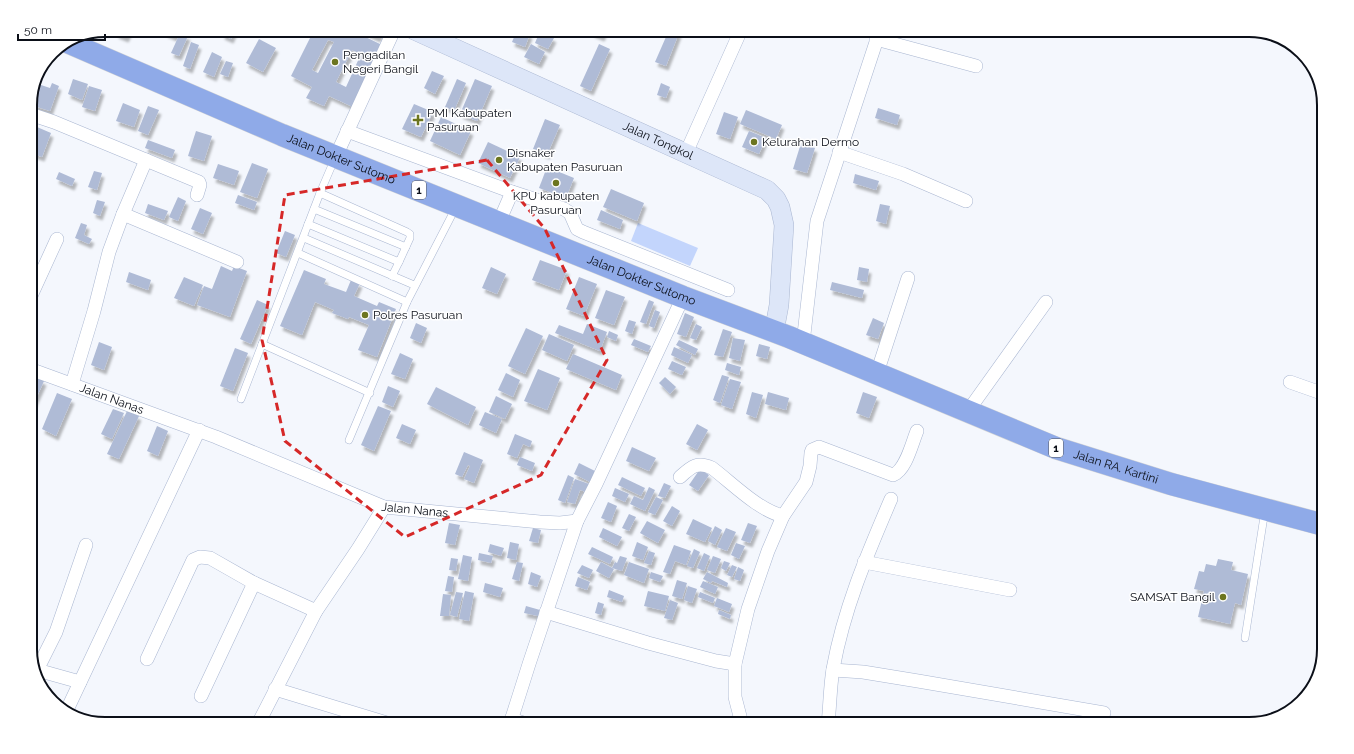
<svg xmlns="http://www.w3.org/2000/svg" width="1354" height="754" viewBox="0 0 1354 754" font-family="Raleway,sans-serif">
<style>
.green{fill:#c3d5fc}
.building{fill:#afbbd6;fill-rule:evenodd;filter:url(#shadow)}
.lines{fill:none;stroke-linecap:round;stroke-linejoin:round}
.lane-casing{stroke:#a9b6d1;stroke-width:8}
.street-casing{stroke:#a9b6d1;stroke-width:14}
.secondary-casing{stroke:#a9b6d1;stroke-width:20}
.highway-casing{stroke:#d3d4d5;stroke-width:23}
.lane{stroke:#fff;stroke-width:7}
.street{stroke:#fff;stroke-width:13}
.secondary{stroke:#dde6f8;stroke-width:19}
.highway{stroke:#8faae8;stroke-width:22}
.marked{fill:none;stroke:#d62828;stroke-width:3;stroke-dasharray:8 5;stroke-linejoin:round}
.poi-dot{fill:#6c751f;stroke:#fff;stroke-width:1.5}
.labels{text-anchor:middle;stroke-width:3;stroke-linejoin:round;paint-order:stroke}
.shield{fill:#fff;stroke:#54575d;stroke-width:1}
.shield-label{font-size:11px;font-weight:bold;fill:#0b0f18}
.poi-label{font-size:12px;fill:#0b0f18;stroke:#fff;text-anchor:start}
.street-label{font-size:12px;fill:#0b0f18;stroke:#fff}
.rim{fill:none;stroke:#0b0f18;stroke-width:2}
</style>
<defs>
<filter id="shadow"><feDropShadow dx="2.5" dy="4.5" stdDeviation="1" flood-color="#0004"/></filter>
</defs>
<rect width="100%" height="100%" fill="#f4f7fd"/>
<!-- green -->
<polygon class="green" points="638,223 698,248 690,266 631,241"/>
<!-- building -->
<g class="building">
<polygon points="118,30 130,30 126,38 116,34"/>
<polygon points="167,30 180,30 177,38 165,33"/>
<polygon points="224,30 235,30 231,39 222,35"/>
<path d="M314,30H351L382,45L353,107L329,96L324,106L306,98L312,87L291,76ZM328,40L334,42L318,73L312,70ZM352,50L361,54L346,87L336,82Z"/>
<polygon points="360,30 382,30 378,38"/>
<polygon points="517,30 530,34 525,47 512,42"/>
<polygon points="593,30 605,30 602,37 592,33"/>
<polygon points="669,30 679,33 666,66 655,62"/>
<polygon points="540,31 554,38 548,49 535,43"/>
<polygon points="180,33 188,36 179,56 171,53"/>
<polygon points="259,39 276,48 263,72 246,63"/>
<polygon points="191,42 199,45 190,69 183,66"/>
<polygon points="531,44 545,52 539,64 524,57"/>
<polygon points="599,44 610,49 591,91 580,86"/>
<polygon points="212,52 222,57 214,77 203,72"/>
<polygon points="226,61 233,63 228,77 220,74"/>
<polygon points="432,71 444,76 435,94 424,88"/>
<polygon points="73,79 88,84 82,100 68,94"/>
<polygon points="457,79 466,83 454,111 445,107"/>
<polygon points="475,79 492,86 477,121 460,114"/>
<polygon points="52,83 59,86 50,111 34,106 36,97 33,96 38,84 50,88"/>
<polygon points="661,83 670,87 666,98 657,95"/>
<polygon points="89,86 102,90 95,111 82,107"/>
<polygon points="123,103 140,110 134,127 116,121"/>
<polygon points="414,104 433,112 421,137 402,129"/>
<polygon points="148,106 159,110 148,135 138,131"/>
<polygon points="878,108 900,115 897,125 875,118"/>
<polygon points="746,110 782,125 776,139 740,124"/>
<polygon points="724,112 738,117 730,139 716,134"/>
<polygon points="441,117 471,131 460,155 430,141"/>
<polygon points="545,119 560,125 547,155 533,149"/>
<polygon points="37,127 51,133 42,157 30,153 30,146"/>
<polygon points="196,131 212,136 204,161 188,156"/>
<polygon points="749,131 766,138 759,154 742,147"/>
<polygon points="148,140 175,150 172,158 145,148"/>
<polygon points="488,142 520,157 510,178 478,163"/>
<polygon points="801,143 815,148 807,173 793,169"/>
<polygon points="252,163 268,169 257,198 240,192"/>
<polygon points="218,164 239,171 234,185 213,178"/>
<polygon points="547,167 574,178 566,198 539,188"/>
<polygon points="94,171 102,173 97,190 88,187"/>
<polygon points="59,172 75,179 72,186 56,179"/>
<polygon points="855,174 879,181 876,190 853,183"/>
<polygon points="611,189 644,203 637,221 603,207"/>
<polygon points="238,195 257,202 254,210 235,203"/>
<polygon points="178,197 186,201 178,221 169,217"/>
<polygon points="97,200 105,202 100,216 93,213"/>
<polygon points="148,204 168,211 164,220 145,213"/>
<polygon points="880,204 890,206 886,224 876,221"/>
<polygon points="200,208 212,213 203,234 191,229"/>
<polygon points="601,210 623,220 620,229 597,220"/>
<polygon points="81,223 87,225 84,235 92,239 89,244 75,238"/>
<polygon points="285,231 295,235 286,257 276,253"/>
<polygon points="540,260 567,270 559,290 532,280"/>
<polygon points="221,266 232,271 234,266 247,271 230,317 197,305 204,286 212,289"/>
<polygon points="491,267 506,274 497,294 482,288"/>
<polygon points="859,267 869,269 867,282 857,280"/>
<polygon points="304,270 326,279 324,284 346,292 351,280 360,283 354,296 377,306 379,302 396,309 377,357 358,350 369,325 349,317 348,319 332,313 334,310 315,302 302,335 280,326"/>
<polygon points="129,272 151,280 148,290 126,282"/>
<polygon points="184,277 203,285 194,306 174,298"/>
<polygon points="579,277 597,284 584,316 566,309"/>
<polygon points="832,282 864,290 862,298 830,290"/>
<polygon points="606,290 625,297 614,325 595,318"/>
<polygon points="257,300 268,305 251,344 240,339"/>
<polygon points="649,300 654,302 646,324 640,322"/>
<polygon points="655,310 660,312 654,328 649,326"/>
<polygon points="685,313 694,317 686,337 677,334"/>
<polygon points="873,318 884,323 878,339 866,335"/>
<polygon points="629,320 636,322 632,334 625,331"/>
<polygon points="416,323 427,328 421,343 410,338"/>
<polygon points="587,324 607,332 600,351 555,333 559,325 583,334"/>
<polygon points="696,324 702,327 696,340 690,338"/>
<polygon points="526,328 543,336 525,374 508,366"/>
<polygon points="723,329 732,332 723,357 714,355"/>
<polygon points="609,331 618,335 616,341 607,337"/>
<polygon points="549,334 574,345 567,361 542,350"/>
<polygon points="733,338 745,340 740,361 729,358"/>
<polygon points="634,339 651,346 648,352 631,345"/>
<polygon points="679,340 698,349 695,355 676,345"/>
<polygon points="99,342 112,347 104,370 91,365"/>
<polygon points="759,344 770,347 767,359 756,356"/>
<polygon points="674,347 692,355 688,363 671,355"/>
<polygon points="235,348 248,353 233,391 220,386"/>
<polygon points="400,353 413,359 405,379 391,374"/>
<polygon points="573,354 622,375 616,390 566,369"/>
<polygon points="672,361 686,367 682,375 668,369"/>
<polygon points="727,363 741,367 739,375 725,370"/>
<polygon points="538,369 560,378 547,410 524,401"/>
<polygon points="506,373 520,380 513,397 498,390"/>
<polygon points="722,375 729,377 720,403 713,400"/>
<polygon points="34,376 44,381 34,403 30,401 30,384"/>
<polygon points="665,377 676,387 670,394 659,383"/>
<polygon points="730,379 741,382 732,409 721,405"/>
<polygon points="388,386 400,391 393,407 382,402"/>
<polygon points="436,387 476,407 468,425 427,404"/>
<polygon points="752,392 763,395 756,418 746,414"/>
<polygon points="768,392 789,398 786,410 765,404"/>
<polygon points="863,392 877,397 869,418 856,413"/>
<polygon points="57,393 72,399 56,436 42,429"/>
<polygon points="496,396 512,404 505,419 489,412"/>
<polygon points="378,406 391,411 374,451 361,445"/>
<polygon points="113,409 124,413 112,439 101,434"/>
<polygon points="127,411 139,416 119,459 107,454"/>
<polygon points="485,412 502,419 496,433 479,425"/>
<polygon points="402,424 416,430 410,444 396,438"/>
<polygon points="697,424 708,430 697,450 686,444"/>
<polygon points="157,426 168,431 158,456 147,451"/>
<polygon points="515,434 532,441 530,447 523,444 517,458 507,454"/>
<polygon points="632,447 656,458 649,471 626,461"/>
<polygon points="464,452 483,460 474,483 464,479 470,466 468,465 462,477 455,474"/>
<polygon points="520,457 535,463 532,471 517,465"/>
<polygon points="579,463 595,471 590,482 574,474"/>
<polygon points="700,469 709,475 698,491 689,485"/>
<polygon points="568,475 574,478 565,503 558,500"/>
<polygon points="622,477 645,488 641,496 618,485"/>
<polygon points="575,479 589,484 586,492 580,490 575,504 567,502"/>
<polygon points="664,483 671,486 665,498 658,496"/>
<polygon points="649,487 655,490 645,511 630,504 634,496 643,500"/>
<polygon points="615,488 629,494 625,502 612,496"/>
<polygon points="656,497 663,500 655,515 648,512"/>
<polygon points="608,502 617,506 611,522 601,518"/>
<polygon points="672,506 680,511 672,526 663,521"/>
<polygon points="629,514 636,517 629,531 622,528"/>
<polygon points="693,519 712,528 705,542 686,534"/>
<polygon points="647,521 665,530 658,543 640,533"/>
<polygon points="449,523 460,525 455,545 445,543"/>
<polygon points="748,523 757,526 750,543 741,540"/>
<polygon points="715,526 722,530 715,545 708,541"/>
<polygon points="533,528 541,530 538,543 529,541"/>
<polygon points="603,528 622,537 617,546 599,537"/>
<polygon points="726,528 736,532 727,551 717,547"/>
<polygon points="510,542 519,544 516,560 507,558"/>
<polygon points="637,542 648,547 643,560 632,556"/>
<polygon points="736,543 745,546 739,559 731,555"/>
<polygon points="490,544 504,548 501,556 488,552"/>
<polygon points="674,545 691,551 686,565 675,561 670,574 663,572"/>
<polygon points="592,547 613,557 610,564 588,554"/>
<polygon points="694,549 700,552 693,568 687,566"/>
<polygon points="649,551 655,553 651,565 644,563"/>
<polygon points="479,553 493,556 491,563 478,560"/>
<polygon points="704,553 710,556 704,571 697,568"/>
<polygon points="463,555 472,557 468,581 458,579"/>
<polygon points="620,556 627,558 622,571 612,568 615,562 617,563"/>
<polygon points="713,556 721,559 715,573 707,570"/>
<polygon points="451,558 458,559 456,571 449,570"/>
<polygon points="1218,559 1233,562 1231,570 1248,574 1241,605 1235,603 1230,624 1198,617 1204,591 1194,589 1199,571 1204,572 1206,564 1216,566"/>
<polygon points="724,561 730,563 726,571 721,568"/>
<polygon points="517,562 523,563 519,581 512,579"/>
<polygon points="601,562 614,569 609,578 596,571"/>
<polygon points="629,562 649,569 644,583 624,575"/>
<polygon points="582,565 593,570 589,578 577,573"/>
<polygon points="732,565 737,567 732,577 727,575"/>
<polygon points="738,567 744,570 740,581 734,579"/>
<polygon points="531,572 541,576 537,587 528,584"/>
<polygon points="651,572 663,576 660,582 649,578"/>
<polygon points="707,572 728,583 727,587 712,581 711,583 703,579"/>
<polygon points="448,576 454,577 452,592 445,591"/>
<polygon points="578,577 590,582 587,590 575,586"/>
<polygon points="677,580 687,583 682,599 672,596"/>
<polygon points="703,581 718,587 715,594 700,587"/>
<polygon points="485,583 503,588 500,597 483,592"/>
<polygon points="688,586 697,589 692,603 684,600"/>
<polygon points="609,590 624,596 622,602 607,597"/>
<polygon points="465,591 474,593 469,621 459,619"/>
<polygon points="648,591 669,596 665,611 644,606"/>
<polygon points="456,592 463,593 457,617 450,615"/>
<polygon points="700,592 715,598 713,603 698,597"/>
<polygon points="443,594 451,595 449,616 440,616"/>
<polygon points="717,598 732,604 729,612 714,606"/>
<polygon points="670,600 678,603 672,620 664,618"/>
<polygon points="598,602 604,604 601,615 595,613"/>
<polygon points="526,606 540,610 538,616 524,613"/>
<polygon points="719,610 731,615 730,619 718,614"/>
</g>
<g class="lines">
<defs>
<g id="lane">
<polyline points="314,209 406,247"/>
<polyline points="308,224 399,262 410,238 410,234 407,232 320,193"/>
<polyline points="304,238 414,285"/>
<polyline points="298,253 407,302"/>
<polyline points="392,276 399,262"/>
<polyline points="262,344 370,393"/>
<polyline points="241,399 320,193 335,158"/>
<polyline points="349,440 407,302 456,207"/>
<polyline points="1245,638 1265,510"/>
</g>
<g id="street">
<polyline points="876,39 976,66"/>
<polyline points="30,114 54,122 199,182 200,185 197,195"/>
<polyline points="347,131 512,192 499,222"/>
<polyline points="839,152 903,174 966,201"/>
<polyline points="686,153 741,30"/>
<polyline points="336,156 394,30"/>
<polyline points="512,192 564,209 570,213 577,229 583,232 728,290"/>
<polyline points="123,214 237,262"/>
<polyline points="30,298 57,239"/>
<polyline points="803,343 817,221 880,30"/>
<path id="s1" d="M30,369L216,437L384,507L540,522L560,523L577,521L596,484L683,297"/>
<polyline points="877,373 908,278"/>
<polyline points="1290,382 1324,394"/>
<polyline points="72,384 94,311 109,252 123,214 146,160"/>
<polyline points="968,411 1046,302"/>
<path d="M680,477C691,467 697,461 712,468C732,483 758,510 783,516"/>
<polyline points="864,562 1010,590"/>
<polyline points="546,612 648,643 716,661 735,664"/>
<polyline points="147,659 193,560 200,557 210,558 254,583 316,611"/>
<polyline points="833,670 863,672 918,681 1104,713"/>
<polyline points="80,682 37,670 56,632 86,545"/>
<polyline points="275,689 390,724"/>
<polyline points="201,696 254,583"/>
<polyline points="66,712 199,430"/>
<polyline points="511,719 526,724"/>
<polyline points="258,724 316,611 358,549 384,507"/>
<polyline points="510,724 529,664 577,521"/>
<path d="M742,724L735,697V664L748,609L768,551L783,516L806,482L810,466L811,453L812,450L819,447L893,475C906,470 912,443 917,431"/>
<path d="M828,724C830,706 830,687 833,669C844,608 867,555 891,499"/>
</g>
<g id="secondary">
<path id="s2" d="M414,30L767,190L776,199L780,207L784,225L779,305L774,332"/>
</g>
<g id="highway">
<path id="s3" d="M67,42L282,135L683,297L789,337L1056,448L1171,484L1324,525"/>
</g>
</defs>
<!-- lane casing -->
<use href="#lane" class="lane-casing"/>
<!-- street casing -->
<use href="#street" class="street-casing"/>
<!-- secondary casing -->
<use href="#secondary" class="secondary-casing"/>
<!-- highway casing -->
<use href="#highway" class="highway-casing"/>
<!-- lane -->
<use href="#lane" class="lane"/>
<!-- street -->
<use href="#street" class="street"/>
<!-- secondary -->
<use href="#secondary" class="secondary"/>
<!-- highway -->
<use href="#highway" class="highway"/>
</g>
<!-- marked area -->
<path class="marked" d="M487,160L545,229L607,360L541,475L405,537L285,441L262,340L285,195Z"/>
<!-- markers -->
<g class="poi-dot">
<circle cx="335" cy="62" r="4"/>
<path d="M416 114h4v4h4v4h-4v4h-4v-4h-4v-4h4z"/>
<circle cx="754" cy="142" r="4"/>
<circle cx="499" cy="160" r="4"/>
<circle cx="556" cy="183" r="4"/>
<circle cx="365" cy="315" r="4"/>
<circle cx="1223" cy="597" r="4"/>
</g>
<g class="labels">
<!-- shield labels -->
<g class="shield">
<rect x="412" y="181" width="14" height="18" rx="3"/>
<rect x="1049" y="439" width="14" height="18" rx="3"/>
</g>
<g class="shield-label">
<text x="419" y="194">1</text>
<text x="1056" y="452">1</text>
</g>
<!-- poi labels -->
<g class="poi-label">
<text x="343" y="59">Pengadilan<tspan x="343" dy="14">Negeri Bangil</tspan></text>
<text x="427" y="117">PMI Kabupaten<tspan x="427" dy="14">Pasuruan</tspan></text>
<text x="762" y="146">Kelurahan Dermo</text>
<text x="507" y="157">Disnaker<tspan x="507" dy="14">Kabupaten Pasuruan</tspan></text>
<text x="556" y="200" text-anchor="middle">KPU kabupaten<tspan x="556" dy="14">Pasuruan</tspan></text>
<text x="373" y="319">Polres Pasuruan</text>
<text x="1215" y="601" text-anchor="end">SAMSAT Bangil</text>
</g>
<!-- street labels -->
<g class="street-label">
<text dy="4" stroke="none"><textPath href="#s2" startOffset="268">Jalan Tongkol</textPath></text>
<text dy="4" stroke="none"><textPath href="#s3" startOffset="298">Jalan Dokter Sutomo</textPath></text>
<text dy="4" stroke="none"><textPath href="#s3" startOffset="622">Jalan Dokter Sutomo</textPath></text>
<text dy="4" stroke="none"><textPath href="#s1" startOffset="87">Jalan Nanas</textPath></text>
<text dy="4" stroke="none"><textPath href="#s3" startOffset="1132">Jalan RA. Kartini</textPath></text>
<text dy="4" stroke="none"><textPath href="#s1" startOffset="411">Jalan Nanas</textPath></text>
</g>
</g>
<!-- crop -->
<path d="M0 0H1354V754H0ZM105 37H1249A68 68 0 0 1 1317 105V649A68 68 0 0 1 1249 717H105A68 68 0 0 1 37 649V105A68 68 0 0 1 105 37Z" fill="#fff" fill-rule="evenodd"/>
<path class="rim" d="M105 37H1249A68 68 0 0 1 1317 105V649A68 68 0 0 1 1249 717H105A68 68 0 0 1 37 649V105A68 68 0 0 1 105 37Z"/>
<!-- scale -->
<path d="M18 34v6h87v-6" fill="none" stroke="#0b0f18" stroke-width="2"/>
<text x="24" y="34" font-size="12" fill="#0b0f18" stroke="#ffffff" stroke-width="3" paint-order="stroke">50 m</text>
</svg>
